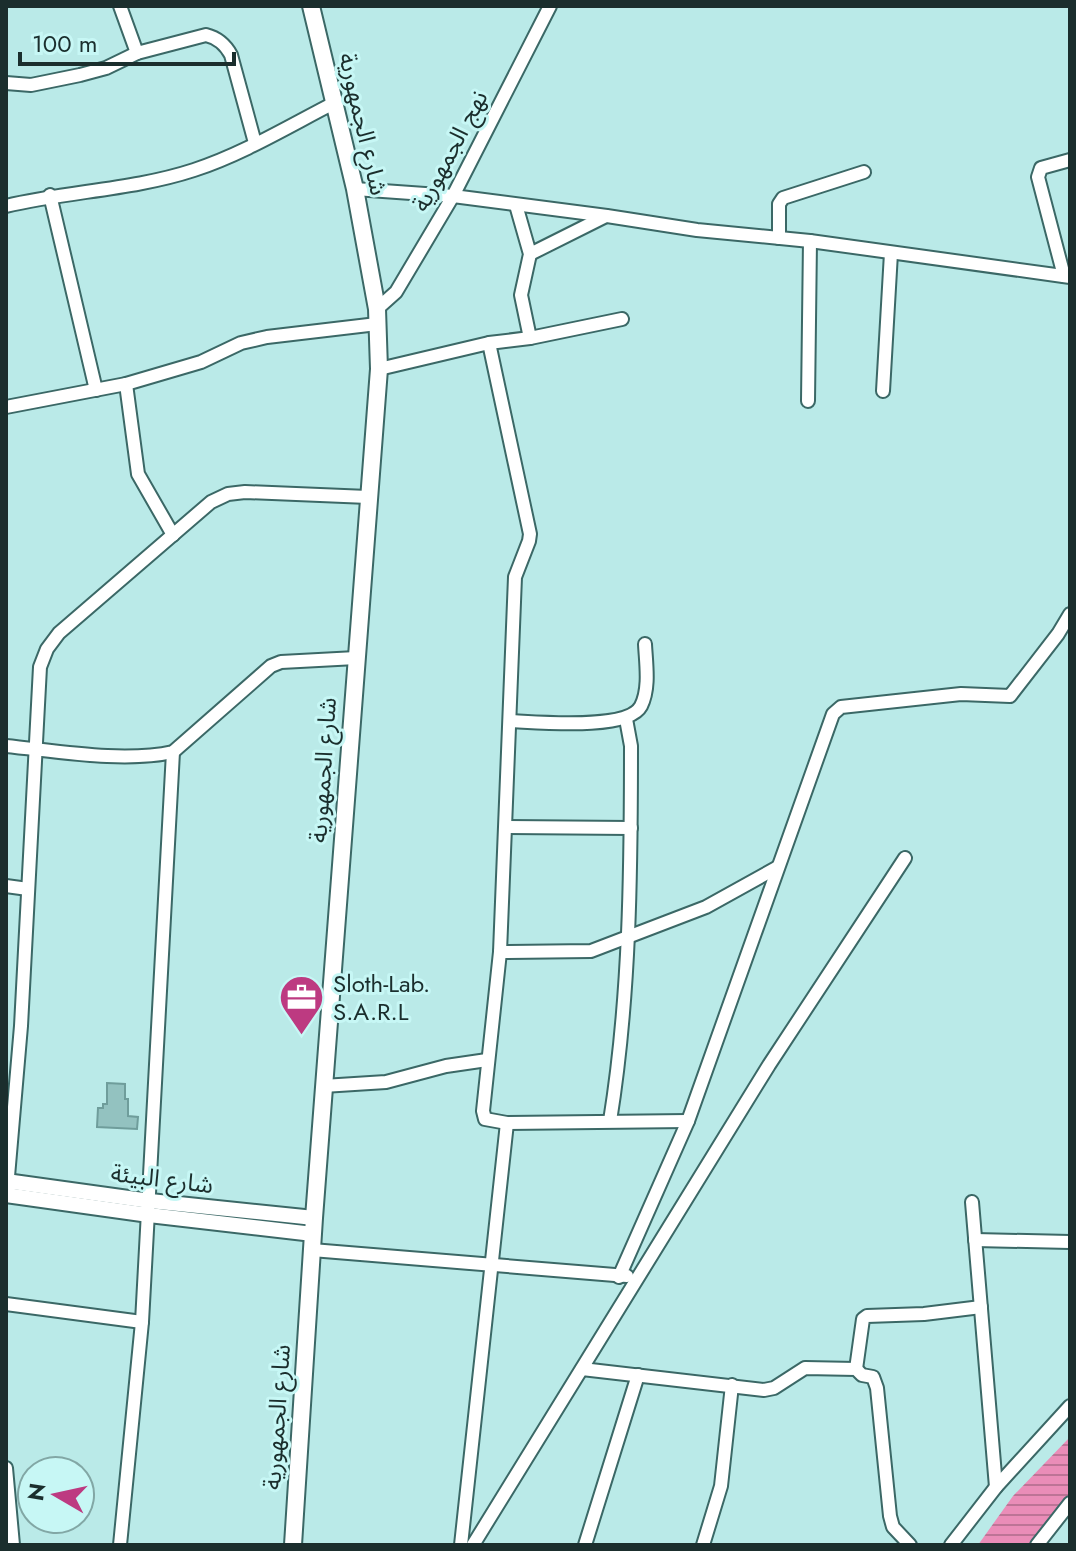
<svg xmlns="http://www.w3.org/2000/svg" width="1076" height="1551" viewBox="0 0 1076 1551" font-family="Jost,'Noto Sans Arabic',sans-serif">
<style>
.water{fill:url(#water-rules)}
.building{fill:#93c2c0;stroke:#6f9d9b;stroke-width:2}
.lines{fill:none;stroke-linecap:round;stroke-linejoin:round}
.minor-casing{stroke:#3b6866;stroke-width:16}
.tertiary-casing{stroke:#3b6866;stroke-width:18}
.secondary-casing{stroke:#3b6866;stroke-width:20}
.minor{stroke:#fff;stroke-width:12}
.tertiary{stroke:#fff;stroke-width:14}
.secondary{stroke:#fff;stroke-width:16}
.labels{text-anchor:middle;stroke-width:6;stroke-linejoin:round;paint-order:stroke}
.street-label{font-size:24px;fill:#1b2e2d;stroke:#c7f7f5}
.poi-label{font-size:24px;fill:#1b2e2d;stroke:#c7f7f5;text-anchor:start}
</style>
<defs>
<pattern id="water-rules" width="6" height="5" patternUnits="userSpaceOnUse" patternTransform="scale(2)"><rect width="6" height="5" fill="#ea8db8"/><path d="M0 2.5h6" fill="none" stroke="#bd7496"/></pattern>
</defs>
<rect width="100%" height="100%" fill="#baeae8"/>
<!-- water -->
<polygon class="water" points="1070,1437 1070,1496 1046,1522 1029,1545 978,1545 1013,1496"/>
<!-- building -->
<polygon class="building" points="107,1083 125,1084 125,1099 128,1099 128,1116 138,1117 137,1129 97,1127 98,1108 103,1108 103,1104 107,1104"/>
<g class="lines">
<defs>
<g id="minor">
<polyline points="120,6 137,53"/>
<path d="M6,83L31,85L80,75L106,68L137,53L206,35C218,38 225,44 231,55L255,143"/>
<polyline points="355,189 453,196 607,216 697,230 810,241 1070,277"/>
<polyline points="50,195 96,390"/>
<polyline points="516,205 530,254 521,295 530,338"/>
<path d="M6,206C68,191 133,190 194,170C243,154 289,126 334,103"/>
<polyline points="779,238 779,204 783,198 864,172"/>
<polyline points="530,254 606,216"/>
<polyline points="1064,276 1038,177 1041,168 1070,160"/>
<polyline points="377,309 396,292 453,196 550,6"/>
<polyline points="489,343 530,534 529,541 515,577 500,952 483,1111 485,1119 507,1123 688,1121"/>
<polyline points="379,369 489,343 530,338 622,319"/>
<polyline points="126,384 138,474 173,535"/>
<polyline points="883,391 891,253"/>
<polyline points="808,401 810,241"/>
<polyline points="6,407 126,384 201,362 241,343 267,337 377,324"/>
<path d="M510,721C537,722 628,731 641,706C650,688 646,664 645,644"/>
<path d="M6,746C57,751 123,763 173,752L271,666L281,662L356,658"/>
<polyline points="506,827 631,828"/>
<polyline points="6,886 28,889"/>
<polyline points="500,952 591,951 706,907 778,867"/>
<polyline points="323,1086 386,1082 446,1066 487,1060"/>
<path d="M610,1121C630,997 631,871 631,746L626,719"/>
<polyline points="7,1188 21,1026 40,667 47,649 59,633 211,502 228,494 245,492 368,497"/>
<polyline points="972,1202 996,1487"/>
<polyline points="975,1240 1070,1242"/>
<polyline points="312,1250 627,1276"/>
<polyline points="619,1277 688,1121 833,714 841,707 961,694 1010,696 1058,634 1070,614"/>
<polyline points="6,1304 142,1322"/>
<polyline points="582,1369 764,1390 774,1388 805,1368 856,1369 862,1375 873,1377 877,1388 890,1516 893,1527 910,1545"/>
<polyline points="856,1369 863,1319 867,1316 924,1314 981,1307"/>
<polyline points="6,1468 13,1545"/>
<polyline points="120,1545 142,1322 173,752"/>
<polyline points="461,1545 507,1123"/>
<polyline points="473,1545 769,1065 905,858"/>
<polyline points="585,1545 638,1375"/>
<polyline points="703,1545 721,1486 732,1385"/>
<polyline points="951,1545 996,1487 1070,1406"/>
<polyline points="1037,1545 1070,1503"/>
</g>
<g id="tertiary">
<polyline points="6,1181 150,1201 314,1218"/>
<polyline points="6,1195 149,1215 313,1234"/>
</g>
<polyline id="secondary" points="293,1545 314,1218 379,369 377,309 355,189 311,6"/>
</defs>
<!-- minor casing -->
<use href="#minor" class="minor-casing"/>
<!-- tertiary casing -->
<use href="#tertiary" class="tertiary-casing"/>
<!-- secondary casing -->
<use href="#secondary" class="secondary-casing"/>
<!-- minor -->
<use href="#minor" class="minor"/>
<!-- tertiary -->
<use href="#tertiary" class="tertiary"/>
<!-- secondary -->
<use href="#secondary" class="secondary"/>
</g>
<!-- icons -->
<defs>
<symbol id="office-pin" viewBox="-11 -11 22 30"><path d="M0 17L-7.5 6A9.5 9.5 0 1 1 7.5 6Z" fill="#bd3a81" stroke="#c7f7f5"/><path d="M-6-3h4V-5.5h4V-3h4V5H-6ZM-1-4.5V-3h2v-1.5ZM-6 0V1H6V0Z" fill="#fff"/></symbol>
</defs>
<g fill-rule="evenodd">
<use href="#office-pin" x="276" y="972" width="51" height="69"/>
</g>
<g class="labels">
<!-- street labels -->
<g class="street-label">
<text transform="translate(363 124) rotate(77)" y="8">شارع الجمهورية</text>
<text transform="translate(450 151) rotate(-62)" y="8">نهج الجمهورية</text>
<text transform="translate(323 770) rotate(-86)" y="8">شارع الجمهورية</text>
<text transform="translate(162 1179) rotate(7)" y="8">شارع البيئة</text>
<text transform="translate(277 1417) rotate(-86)" y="8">شارع الجمهورية</text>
</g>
<!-- poi labels -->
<g class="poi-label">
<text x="333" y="992">Sloth-Lab.<tspan x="333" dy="28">S.A.R.L</tspan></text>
</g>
</g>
<!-- border -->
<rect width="1076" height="1551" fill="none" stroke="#1b2e2d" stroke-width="16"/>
<!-- north arrow -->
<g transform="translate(56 1495) rotate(279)"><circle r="38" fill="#c7f7f5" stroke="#82a7a5" stroke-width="2"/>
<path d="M0-6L14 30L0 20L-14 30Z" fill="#bd3a81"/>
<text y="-12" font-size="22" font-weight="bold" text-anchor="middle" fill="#1b2e2d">N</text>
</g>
<!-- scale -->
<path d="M20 52v12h214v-12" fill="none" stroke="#1b2e2d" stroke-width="4"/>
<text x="32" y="52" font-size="24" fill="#1b2e2d" stroke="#c7f7f5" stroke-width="6" paint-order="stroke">100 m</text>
</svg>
